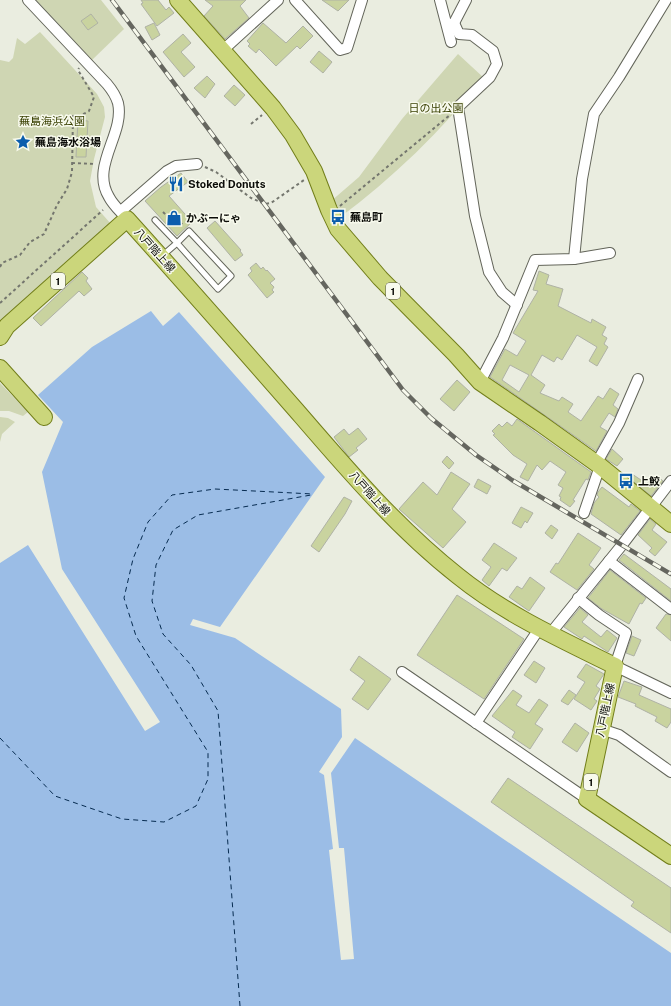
<svg xmlns="http://www.w3.org/2000/svg" width="671" height="1006" viewBox="0 0 671 1006" font-family="'Public Sans','Noto Sans JP',sans-serif">
<style>
.green{fill:#cfd6b3}
.water{fill:#9bbde6}
.lines{fill:none;stroke-linecap:round;stroke-linejoin:round}
.ferry{stroke:#062b50;stroke-width:1;stroke-dasharray:5 4;stroke-linecap:butt}
.building{fill:#c9d39f;stroke:#afb2a5;fill-rule:evenodd}
.service-casing{stroke:#63655a;stroke-width:7}
.minor-casing{stroke:#63655a;stroke-width:12}
.primary-casing{stroke:#727e1a;stroke-width:18}
.path{stroke:#74766e;stroke-width:2;stroke-dasharray:3 3;stroke-linecap:butt}
.service{stroke:#fff;stroke-width:5}
.minor{stroke:#fff;stroke-width:10}
.primary{stroke:#cbd67b;stroke-width:16}
.rail-casing{stroke:#65665f;stroke-width:4.5}
.rail{stroke:#f8faed;stroke-width:3;stroke-dasharray:9;stroke-linecap:butt}
.labels{text-anchor:middle;stroke-width:3;stroke-linejoin:round;paint-order:stroke}
.shield{fill:#f8faed;stroke:#52534d;stroke-width:1}
.shield-label{font-size:10px;font-weight:bold;fill:#0b0c08}
.park-label{font-size:11px;fill:#3a4103;stroke:#f8faed}
.poi-label{font-size:11px;font-weight:bold;fill:#0b0c08;stroke:#f8faed;text-anchor:start}
.street-label{font-size:11px;fill:#0b0c08;stroke:#f8faed}
</style>
<rect width="100%" height="100%" fill="#eaede0"/>
<!-- green -->
<g class="green">
<polygon points="36,0 101,0 124,29 92,60"/>
<polygon points="40,32 97,94 104,107 105,117 94,159 90,181 96,207 111,224 0,322 0,60 9,62 13,58 17,38 25,44"/>
<path d="M458,54L484,78C441,131 393,178 339,218L330,202L359,177L402,119Z"/>
<polygon points="0,383 28,412 23,416 9,411 0,411"/>
<polygon points="0,417 8,418 15,422 2,434 0,442"/>
</g>
<!-- water -->
<polygon class="water" points="151,311 163,326 179,312 325,477 220,627 193,619 190,625 235,638 341,709 342,737 319,772 324,775 333,849 329,850 341,960 354,959 344,848 339,848 331,773 355,738 671,953 671,1006 0,1006 0,563 28,545 145,731 160,722 62,569 42,472 63,422 38,395 92,347"/>
<g class="lines">
<!-- ferry -->
<g class="ferry">
<polyline points="0,738 55,796 122,819 164,822 196,806 208,779 208,752 136,636 124,598 133,559 148,522 172,495 215,489 313,494"/>
<polyline points="240,1006 218,711 191,665 163,634 152,601 156,565 173,530 198,515 311,495"/>
</g>
</g>
<!-- building -->
<g class="building">
<polygon points="141,0 158,0 166,10 169,7 174,13 157,26 141,4 143,3"/>
<polygon points="205,0 246,0 240,6 249,18 225,39 204,16 213,6"/>
<polygon points="322,0 349,0 338,11"/>
<polygon points="91,14 98,23 88,30 81,21"/>
<polygon points="154,23 160,35 152,40 145,27"/>
<polygon points="263,23 286,43 303,26 313,36 300,49 297,46 276,66 259,49 256,53 248,46 250,44 247,41"/>
<polygon points="183,34 191,43 181,52 195,67 184,77 163,52"/>
<polygon points="319,51 332,62 323,73 310,62"/>
<polygon points="207,76 215,84 205,98 194,88"/>
<polygon points="234,85 245,95 235,106 224,96"/>
<polygon points="78,120 88,121 86,157 76,157"/>
<polygon points="181,173 188,182 169,196 192,222 177,236 145,201 161,187"/>
<polygon points="215,221 241,250 240,251 243,255 235,261 207,228"/>
<polygon points="256,263 261,269 263,267 266,271 267,270 275,279 270,283 274,287 272,290 274,292 267,298 248,275 252,271 250,268"/>
<path d="M539,271L549,275L546,284L563,289L558,306L591,323L592,319L606,327L602,335L607,338L604,344L608,347L597,366L589,361L597,347L577,335L562,360L557,357L554,362L542,355L531,375L545,385L540,393L559,401L562,397L573,404L568,412L581,421L598,396L603,399L610,388L619,394L613,405L618,409L615,417L609,413L600,427L607,431L596,451L490,377L505,349L517,356L526,341L513,333L538,291L533,290ZM510,365L529,375L519,392L502,380Z"/>
<polygon points="82,272 88,278 86,281 92,289 84,296 79,291 41,326 33,318"/>
<polygon points="457,380 470,392 454,411 440,399"/>
<polygon points="517,419 591,472 588,480 586,479 573,500 575,501 570,507 560,500 561,497 559,496 563,488 558,485 566,472 550,461 542,470 537,465 528,481 520,477 527,464 513,455 493,435 495,434 492,431 499,424 502,427 507,422 512,426"/>
<polygon points="358,428 367,439 356,448 358,450 349,457 334,437 344,429 349,435"/>
<polygon points="612,449 623,459 617,466 606,459"/>
<polygon points="447,456 454,463 449,469 442,462"/>
<polygon points="451,472 470,484 452,509 466,522 443,548 399,509 423,482 437,495"/>
<polygon points="632,474 647,484 651,478 655,481 658,477 663,481 651,496 629,478"/>
<polygon points="478,479 491,486 487,494 474,487"/>
<polygon points="602,487 629,507 631,504 640,511 621,535 591,514 594,503 599,497 597,495 598,492"/>
<polygon points="344,497 352,501 345,514 319,552 311,546"/>
<polygon points="521,507 533,513 527,523 525,521 521,528 512,523"/>
<polygon points="650,519 656,524 652,530 667,542 655,556 649,551 652,548 638,535"/>
<polygon points="551,525 558,530 552,539 545,533"/>
<polygon points="578,533 601,548 589,565 594,569 577,590 550,572 556,563 558,564"/>
<polygon points="494,543 517,558 507,571 502,568 489,586 482,580 491,567 482,560"/>
<polygon points="624,554 671,589 671,601 619,560"/>
<polygon points="610,570 646,598 642,604 640,603 629,624 602,609 588,598"/>
<polygon points="530,577 545,588 529,611 509,597 517,586 522,589"/>
<polygon points="457,595 524,639 484,699 417,655"/>
<polygon points="580,608 588,615 582,622 601,637 607,630 617,638 608,652 584,636 582,639 564,627"/>
<polygon points="666,614 671,615 671,641 656,628"/>
<polygon points="632,636 641,640 634,656 626,653"/>
<polygon points="359,656 391,679 368,710 352,699 365,681 350,670"/>
<polygon points="534,661 545,668 536,683 524,675"/>
<polygon points="586,664 604,674 596,686 600,689 594,699 597,701 591,710 574,699 585,682 577,677"/>
<polygon points="624,681 642,687 639,695 671,709 671,722 667,728 655,721 657,717 635,706 636,704 618,697"/>
<polygon points="513,690 522,696 516,705 529,713 539,699 548,705 535,724 543,729 530,749 512,737 515,732 492,716"/>
<polygon points="569,690 576,695 568,705 561,701"/>
<polygon points="575,723 589,733 577,752 562,742"/>
<polygon points="508,778 671,888 671,933 631,906 634,902 491,802"/>
</g>
<g class="lines">
<defs>
<g id="service">
<polyline points="155,220 177,243 162,256"/>
<polygon points="189,231 231,276 218,289 177,243"/>
</g>
<g id="minor">
<path d="M28,0L107,84C112,90 116,96 118,103C125,134 90,166 109,197C113,205 121,212 127,219"/>
<polyline points="295,0 340,50 347,48 362,0"/>
<polyline points="440,0 451,42"/>
<polyline points="454,23 459,34 472,35 493,51 497,64 490,77 458,107 475,216 489,272 502,292 517,305"/>
<polyline points="449,25 454,23 466,0"/>
<polyline points="223,50 278,0"/>
<polyline points="121,211 167,171 176,166 197,164"/>
<polyline points="574,259 582,179 594,114 619,77 666,0"/>
<polyline points="480,382 503,338 535,260 574,259 610,253"/>
<polyline points="596,464 619,423 638,379"/>
<polyline points="584,513 600,466"/>
<polyline points="609,561 671,609"/>
<polyline points="578,598 599,615 626,633 615,666 671,693"/>
<polyline points="550,634 622,545 671,481"/>
<polyline points="402,672 587,799"/>
<polyline points="476,723 539,629"/>
<polyline points="601,729 619,735 671,772"/>
</g>
<g id="primary">
<polyline points="178,0 273,108 293,135 314,171 329,210 338,229 380,278 456,355 480,382 540,423 600,466 671,524"/>
<path d="M0,337L7,326L127,219C184,282 240,346 296,410C346,468 397,528 458,576C505,614 560,639 615,666L587,799L671,856"/>
<polyline points="0,368 44,417"/>
</g>
</defs>
<!-- service casing -->
<use href="#service" class="service-casing"/>
<!-- minor casing -->
<use href="#minor" class="minor-casing"/>
<!-- primary casing -->
<use href="#primary" class="primary-casing"/>
<!-- path -->
<g class="path">
<polyline points="251,124 262,115"/>
<polyline points="72,163 96,164"/>
<polyline points="205,167 216,172 251,198 265,204 271,203 304,180"/>
<polyline points="340,206 450,115"/>
<polyline points="163,212 170,219"/>
<polyline points="167,222 174,216 184,226"/>
<polyline points="0,267 2,263 20,255 30,242 44,234 57,205 67,189 72,172 73,116 78,117 89,111 94,97 78,70 79,68"/>
<polyline points="0,303 103,210"/>
</g>
<!-- service -->
<use href="#service" class="service"/>
<!-- minor -->
<use href="#minor" class="minor"/>
<!-- primary -->
<use href="#primary" class="primary"/>
<defs>
<polyline id="rail" points="112,0 403,390 431,418 476,455 512,480 671,574"/>
</defs>
<!-- rail casing -->
<use href="#rail" class="rail-casing"/>
<!-- rail -->
<use href="#rail" class="rail"/>
</g>
<!-- icons -->
<defs>
<symbol id="sight-bare" viewBox="-9 -9 18 18"><path d="M0-6L1.8-2.2L6-1.7L2.9 1.2L3.7 5.4L0 3.3L-3.7 5.4L-2.9 1.2L-6-1.7L-1.8-2.2Z" fill="#0c5ead" stroke="#f8faed" stroke-width="2.5" paint-order="stroke"/></symbol>
<symbol id="restaurant-bare" viewBox="-9 -9 18 18"><path d="M-5-6h1v4h1v-4h1v4h1v-4h1v5L-1.5 .5V6h-2V.5L-5-1ZM5-6V6H3V1.5H1.5Q1.5-4 5-6Z" fill="#0c5ead" stroke="#f8faed" stroke-width="2.5" paint-order="stroke"/></symbol>
<symbol id="bus-bare" viewBox="-9 -9 18 18"><path d="M-5-6H5V4H4V6H2V4H-2V6H-4V4H-5ZM-3.5-4V0h7V-4ZM-3.5 1.2v1.5H-2V1.2ZM2 1.2v1.5H3.5V1.2Z" fill="#0c5ead" stroke="#f8faed" stroke-width="2.5" paint-order="stroke"/></symbol>
<symbol id="shop-bare" viewBox="-9 -9 18 18"><path d="M-5-2.5h2.3a2.7 3.5 0 0 1 5.4 0H5L5.5 6h-11ZM-1.5-2.5h3a1.5 2.3 0 0 0-3 0Z" fill="#0c5ead" stroke="#f8faed" stroke-width="2.5" paint-order="stroke"/></symbol>
</defs>
<g fill-rule="evenodd">
<use href="#sight-bare" x="12" y="131" width="22" height="22"/>
<use href="#restaurant-bare" x="165" y="173" width="22" height="22"/>
<use href="#bus-bare" x="327" y="206" width="22" height="22"/>
<use href="#shop-bare" x="163" y="207" width="22" height="22"/>
<use href="#bus-bare" x="615" y="470" width="22" height="22"/>
</g>
<g class="labels">
<!-- shield labels -->
<g class="shield">
<rect x="51" y="273" width="14" height="16" rx="3"/>
<rect x="386" y="283" width="14" height="16" rx="3"/>
<rect x="584" y="774" width="14" height="16" rx="3"/>
</g>
<g class="shield-label">
<text x="58" y="285">1</text>
<text x="393" y="295">1</text>
<text x="591" y="786">1</text>
</g>
<!-- park labels -->
<g class="park-label">
<text x="436" y="112">日の出公園</text>
<text x="52" y="125">蕪島海浜公園</text>
</g>
<!-- poi labels -->
<g class="poi-label">
<text x="35" y="146">蕪島海水浴場</text>
<text x="188" y="188">Stoked Donuts</text>
<text x="350" y="221">蕪島町</text>
<text x="186" y="222">かぶーにゃ</text>
<text x="638" y="485">上鮫</text>
</g>
<!-- street labels -->
<g class="street-label">
<text transform="translate(155 250) rotate(48)" y="4">八戸階上線</text>
<text transform="translate(370 493) rotate(48)" y="4">八戸階上線</text>
<text transform="translate(605 710) rotate(-78)" y="4">八戸階上線</text>
</g>
</g>
</svg>
